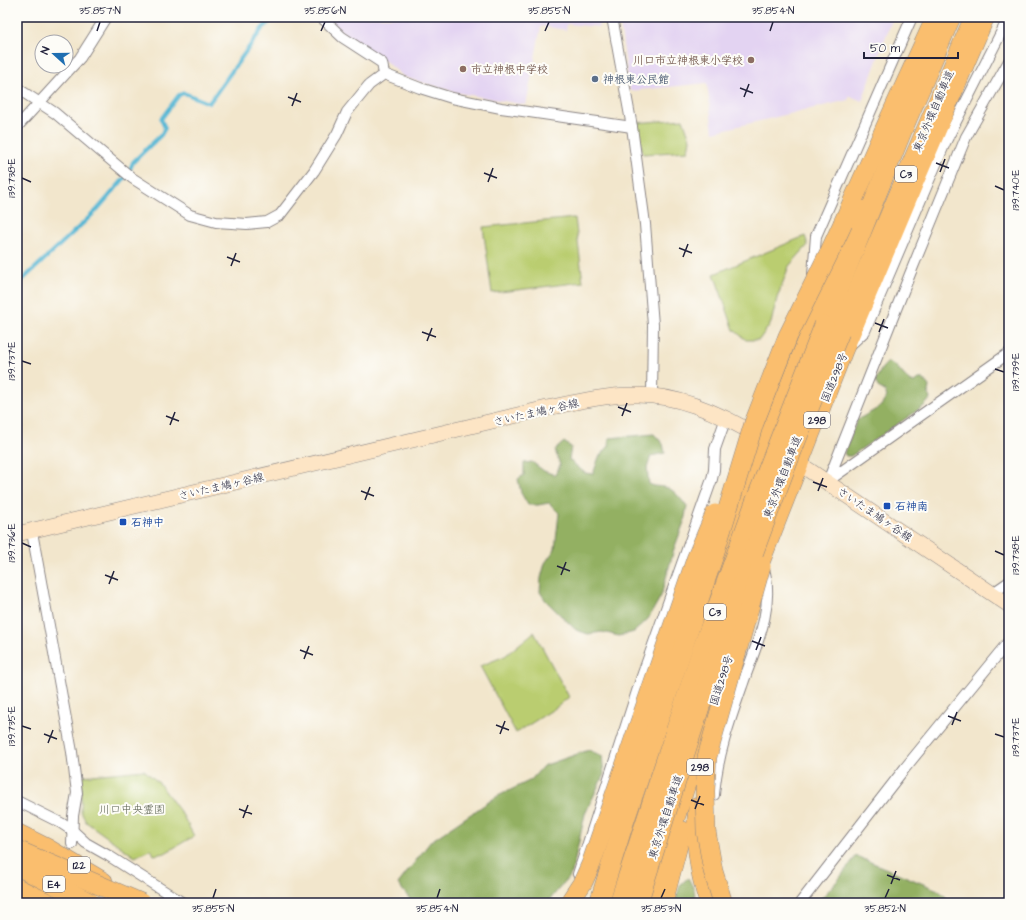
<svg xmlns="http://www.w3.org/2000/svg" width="1026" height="920" viewBox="0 0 1026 920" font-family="'Architects Daughter','Klee One',sans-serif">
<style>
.built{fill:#e3d3f2}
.green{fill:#bacd70;stroke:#6e7856}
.forest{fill:#93b062;stroke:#5a694e}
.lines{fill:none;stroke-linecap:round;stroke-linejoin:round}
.stream{stroke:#56b7d4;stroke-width:4}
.minor-casing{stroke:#8a8484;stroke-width:12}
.secondary-casing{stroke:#8a8484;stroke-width:16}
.trunk-casing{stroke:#8a8484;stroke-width:18}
.motorway-casing{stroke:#8a8484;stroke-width:20}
.minor{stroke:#fff;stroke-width:10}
.secondary{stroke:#fde5c5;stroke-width:15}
.trunk{stroke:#fabe6e;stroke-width:17}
.motorway{stroke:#fabe6e;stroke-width:19}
.motorway-bridge-casing{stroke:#8a8484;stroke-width:20;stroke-linecap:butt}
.motorway-bridge{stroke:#fabe6e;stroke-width:19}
.ticks{fill:none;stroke:#22223b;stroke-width:1.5}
.education-dot{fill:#8d6e63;stroke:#fdfcf7;stroke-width:1.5}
.service-dot{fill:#5c6f8a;stroke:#fdfcf7;stroke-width:1.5}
.transit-dot{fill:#1a4fb4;stroke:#fdfcf7;stroke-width:1.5}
.labels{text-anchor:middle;stroke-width:4;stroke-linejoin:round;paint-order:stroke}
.shield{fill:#fdfcf7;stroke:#646373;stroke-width:1}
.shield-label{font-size:10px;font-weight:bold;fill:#22223b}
.education-label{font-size:11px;font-weight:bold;fill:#785e54;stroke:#fdfcf7;text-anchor:end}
.service-label{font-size:11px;font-weight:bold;fill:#4e5e75;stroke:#fdfcf7;text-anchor:start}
.street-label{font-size:11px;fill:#22223b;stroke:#fdfcf7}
.transit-label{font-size:11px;font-weight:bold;fill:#164399;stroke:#fdfcf7;text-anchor:start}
.park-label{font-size:11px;fill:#575e4e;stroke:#fdfcf7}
.neatline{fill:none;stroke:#22223b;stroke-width:1.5}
.ticks-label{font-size:10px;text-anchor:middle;fill:#22223b}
</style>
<rect width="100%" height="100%" fill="#fdfcf7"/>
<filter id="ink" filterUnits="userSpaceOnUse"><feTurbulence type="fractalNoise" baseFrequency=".025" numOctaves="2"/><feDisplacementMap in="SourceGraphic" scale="8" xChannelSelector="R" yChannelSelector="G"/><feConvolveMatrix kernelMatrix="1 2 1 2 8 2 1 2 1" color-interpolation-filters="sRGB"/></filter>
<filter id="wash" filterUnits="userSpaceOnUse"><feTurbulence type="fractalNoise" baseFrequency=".012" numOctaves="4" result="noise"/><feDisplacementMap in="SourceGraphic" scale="16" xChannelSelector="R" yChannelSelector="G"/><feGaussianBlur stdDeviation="0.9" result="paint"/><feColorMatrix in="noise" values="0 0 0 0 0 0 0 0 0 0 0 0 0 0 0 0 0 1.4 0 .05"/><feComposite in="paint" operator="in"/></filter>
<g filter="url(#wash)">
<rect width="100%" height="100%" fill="#f2e6cc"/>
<!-- built -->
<g class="built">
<polygon points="327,17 597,17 599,27 567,24 566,30 541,26 526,105 459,93 404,77 384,60 342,32"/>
<polygon points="619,17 893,17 862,101 850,96 848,100 713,132 707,83 630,91"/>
</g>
<!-- green -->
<g class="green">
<polygon points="683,119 690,139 688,151 643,154 636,123"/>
<polygon points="575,218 583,282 492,293 483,227"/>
<polygon points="805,236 808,245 789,266 777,298 771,323 759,340 746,340 734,330 714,274"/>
<polygon points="534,632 569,697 557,707 516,733 480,666 505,656"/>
<polygon points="144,770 159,783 182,814 194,836 165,853 154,855 151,849 135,857 86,822 81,812 82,776"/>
</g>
<!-- forest -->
<g class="forest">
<polygon points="888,362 896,366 910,382 914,382 918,379 923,379 929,386 928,392 930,399 924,406 851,456 846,456 844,453 857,420 880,407 887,397 885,391 878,387 875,381 882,368"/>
<path d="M654,434L663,444L665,453L651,456L647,468L649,484C656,487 657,486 664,487C674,488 681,500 687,506L684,522L674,549L661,596L648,619L634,632L619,636L602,632L588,634L576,630L546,601L540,592L541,578L545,563L555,549L559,513L549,503L538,505H528L521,493L518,479L524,475V463L532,462L544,471L555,475L560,465L555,450L564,442L571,447L569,460L585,473L593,474L599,457L609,446V438Z"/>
<polygon points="589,750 602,756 604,774 585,814 572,873 547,903 413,903 398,884 431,841 496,797 531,780 543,766"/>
<polygon points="856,856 938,890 947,898 946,903 817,903 838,880"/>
<polygon points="688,878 694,889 696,903 675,903 680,885"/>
</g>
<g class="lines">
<!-- stream -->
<polyline class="stream" points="17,285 96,211 128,174 133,162 161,135 165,128 161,119 179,95 184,93 209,103 262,29 274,17"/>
</g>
</g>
<g filter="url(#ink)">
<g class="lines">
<defs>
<g id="minor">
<polyline points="321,17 342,37 382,63 384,74"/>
<polyline points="612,17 632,127 645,224 653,325 652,396"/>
<polyline points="17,88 55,113 132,178 190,215 216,222 247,224 267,222 280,215 314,171 337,134 347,112 369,85 384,74 420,88 452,98 501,108 632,127"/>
<polyline points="17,127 80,58 106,17"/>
<polyline points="813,275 816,236 912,17"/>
<polyline points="850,345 865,331 945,143 1009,17"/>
<polyline points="828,481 910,274 966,137 1009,61"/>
<polyline points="828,481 1009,353"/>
<polyline points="32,532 72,752 77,793 73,816 72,844"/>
<polyline points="993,593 1009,582"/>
<path d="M714,795C717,756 730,720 743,683C755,648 775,608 764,569"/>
<polyline points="17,801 61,823 73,831 86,843 109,856 183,903"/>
<polyline points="578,874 641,679 712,479 714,470 715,449 726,418"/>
<polyline points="800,903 905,768 1009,641"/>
</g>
<g id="secondary">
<polyline points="791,458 1009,605"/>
<path d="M17,534L547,408C576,402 605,395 634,395C679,394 722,414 759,437"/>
</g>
<g id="trunk">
<polyline points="755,578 844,351 916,180 986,17"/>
<polyline points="694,644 766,442 859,208"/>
<polyline points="17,832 47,847 104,881"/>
<polyline points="622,862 640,805"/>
<polyline points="649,903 713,703"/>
<polyline points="664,903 683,830"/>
</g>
<g id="motorway">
<polyline points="843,223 886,126 936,17"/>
<polyline points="824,325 903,129 951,17"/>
<polyline points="840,332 974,17"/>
<path d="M698,807C694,839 699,872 709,903"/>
</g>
</defs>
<!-- minor casing -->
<use href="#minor" class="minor-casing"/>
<!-- secondary casing -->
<use href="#secondary" class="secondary-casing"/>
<!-- trunk casing -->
<use href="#trunk" class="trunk-casing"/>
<!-- motorway casing -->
<use href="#motorway" class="motorway-casing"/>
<!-- minor -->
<use href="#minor" class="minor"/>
<!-- secondary -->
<use href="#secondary" class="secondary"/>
<!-- trunk -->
<use href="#trunk" class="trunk"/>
<!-- motorway -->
<use href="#motorway" class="motorway"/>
<defs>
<g id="motorway-bridge">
<polyline points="17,850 141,903"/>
<polyline points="17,866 91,903"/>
<polyline points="17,888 48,903"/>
<polyline points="569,903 583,882 591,864 696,559 715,514"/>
<polyline points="599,903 623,826 713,558 754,423 788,336 831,249 843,223"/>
<polyline points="619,903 701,652 755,502 824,325"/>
<path d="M638,903C664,821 689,738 717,656C754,547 796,439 840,332"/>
<polyline points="723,903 713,871 706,831 705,791 707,757 761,566"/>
</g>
</defs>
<!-- motorway-bridge casing -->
<use href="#motorway-bridge" class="motorway-bridge-casing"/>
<!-- motorway-bridge -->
<use href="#motorway-bridge" class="motorway-bridge"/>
</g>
</g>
<!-- ticks -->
<path class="ticks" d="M97,31L100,22M321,31L325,22M545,31L549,22M770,31L773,22M740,88L753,93M288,97L301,102M744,97L749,84M292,106L297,93M936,163L949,168M940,172L945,159M484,173L497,178M22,178L31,182M488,182L493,168M995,186L1004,190M679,248L692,253M227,257L240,262M683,257L688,244M231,266L236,253M875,323L888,328M422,332L436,337M879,332L884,319M427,341L432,328M22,361L31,364M995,369L1004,372M618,407L631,412M166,416L179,421M622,416L627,403M170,425L175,412M813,482L827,487M361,491L374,496M818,491L823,478M365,500L370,487M22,543L31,547M995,551L1004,555M557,566L570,571M105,575L118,580M561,575L566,562M109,584L114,571M752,641L765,646M300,650L313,655M756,650L761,637M304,659L309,646M948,716L961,721M496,725L509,730M952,725L957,712M22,726L31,729M44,734L57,739M500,734L505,721M995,734L1004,737M48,743L53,730M691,800L704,805M239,809L252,814M695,809L700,796M243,818L248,805M887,875L900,880M891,884L896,871M213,898L216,889M437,898L440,889M661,898L665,889M885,898L889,889"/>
<!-- markers -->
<g class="education-dot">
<circle cx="751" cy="60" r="4"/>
<circle cx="463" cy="69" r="4"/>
</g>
<circle class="service-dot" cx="595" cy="79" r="4"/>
<g class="transit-dot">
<rect x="883" y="502" width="8" height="8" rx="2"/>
<rect x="119" y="518" width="8" height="8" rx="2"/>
</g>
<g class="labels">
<!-- shield labels -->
<g class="shield">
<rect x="895" y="166" width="22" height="16" rx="3"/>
<rect x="804" y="412" width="26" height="16" rx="3"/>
<rect x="704" y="604" width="22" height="16" rx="3"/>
<rect x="687" y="759" width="26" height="16" rx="3"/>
<rect x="68" y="857" width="22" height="16" rx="3"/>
<rect x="43" y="876" width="22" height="16" rx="3"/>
</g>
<g class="shield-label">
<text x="906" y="178">C3</text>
<text x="817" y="424">298</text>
<text x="715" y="616">C3</text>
<text x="700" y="771">298</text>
<text x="79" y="869">122</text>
<text x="54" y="888">E4</text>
</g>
<!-- education labels -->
<g class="education-label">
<text x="743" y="64">川口市立神根東小学校</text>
<text x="471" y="73" text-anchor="start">市立神根中学校</text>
</g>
<!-- service labels -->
<g class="service-label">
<text x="603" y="83">神根東公民館</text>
</g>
<!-- street labels -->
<g class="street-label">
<text transform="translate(933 111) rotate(-67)" y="4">東京外環自動車道</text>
<text transform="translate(834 377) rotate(-68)" y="4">国道298号</text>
<text transform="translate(536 412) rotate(-13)" y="4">さいたま鳩ヶ谷線</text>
<text transform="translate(782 477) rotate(-69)" y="4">東京外環自動車道</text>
<text transform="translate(221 486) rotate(-13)" y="4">さいたま鳩ヶ谷線</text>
<text transform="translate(875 514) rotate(34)" y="4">さいたま鳩ヶ谷線</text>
<text transform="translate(721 680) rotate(-72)" y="4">国道298号</text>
<text transform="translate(665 817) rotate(-72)" y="4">東京外環自動車道</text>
</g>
<!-- transit labels -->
<g class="transit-label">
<text x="895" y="510">石神南</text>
<text x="131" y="526">石神中</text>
</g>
<!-- park labels -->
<g class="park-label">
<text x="132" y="813">川口中央霊園</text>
</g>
</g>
<!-- margin -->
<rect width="1026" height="920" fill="none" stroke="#fdfcf7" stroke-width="44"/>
<!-- north arrow -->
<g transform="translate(54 54) rotate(291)"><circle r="19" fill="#fdfcf7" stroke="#a5a5ac"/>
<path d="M0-3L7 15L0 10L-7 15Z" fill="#1f6fb2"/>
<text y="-6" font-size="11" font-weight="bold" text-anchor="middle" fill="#22223b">N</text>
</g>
<!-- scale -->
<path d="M864 52v6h94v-6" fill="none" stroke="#22223b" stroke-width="2"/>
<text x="870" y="52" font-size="12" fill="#22223b" stroke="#fdfcf7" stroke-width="3" paint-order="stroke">50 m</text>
<rect x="22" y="22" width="982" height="876" class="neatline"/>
<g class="ticks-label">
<text x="100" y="14">35.857°N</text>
<text x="325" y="14">35.856°N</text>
<text x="549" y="14">35.855°N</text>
<text x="773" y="14">35.854°N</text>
<text transform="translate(11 178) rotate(-90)" y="4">139.738°E</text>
<text transform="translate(1015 190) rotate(-90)" y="4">139.740°E</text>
<text transform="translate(11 361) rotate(-90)" y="4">139.737°E</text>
<text transform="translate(1015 372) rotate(-90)" y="4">139.739°E</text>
<text transform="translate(11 543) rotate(-90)" y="4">139.736°E</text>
<text transform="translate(1015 555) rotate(-90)" y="4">139.738°E</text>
<text transform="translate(11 726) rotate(-90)" y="4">139.735°E</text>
<text transform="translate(1015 737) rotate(-90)" y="4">139.737°E</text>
<text x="213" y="912">35.855°N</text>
<text x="437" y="912">35.854°N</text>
<text x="661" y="912">35.853°N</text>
<text x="885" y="912">35.852°N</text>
</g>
</svg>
